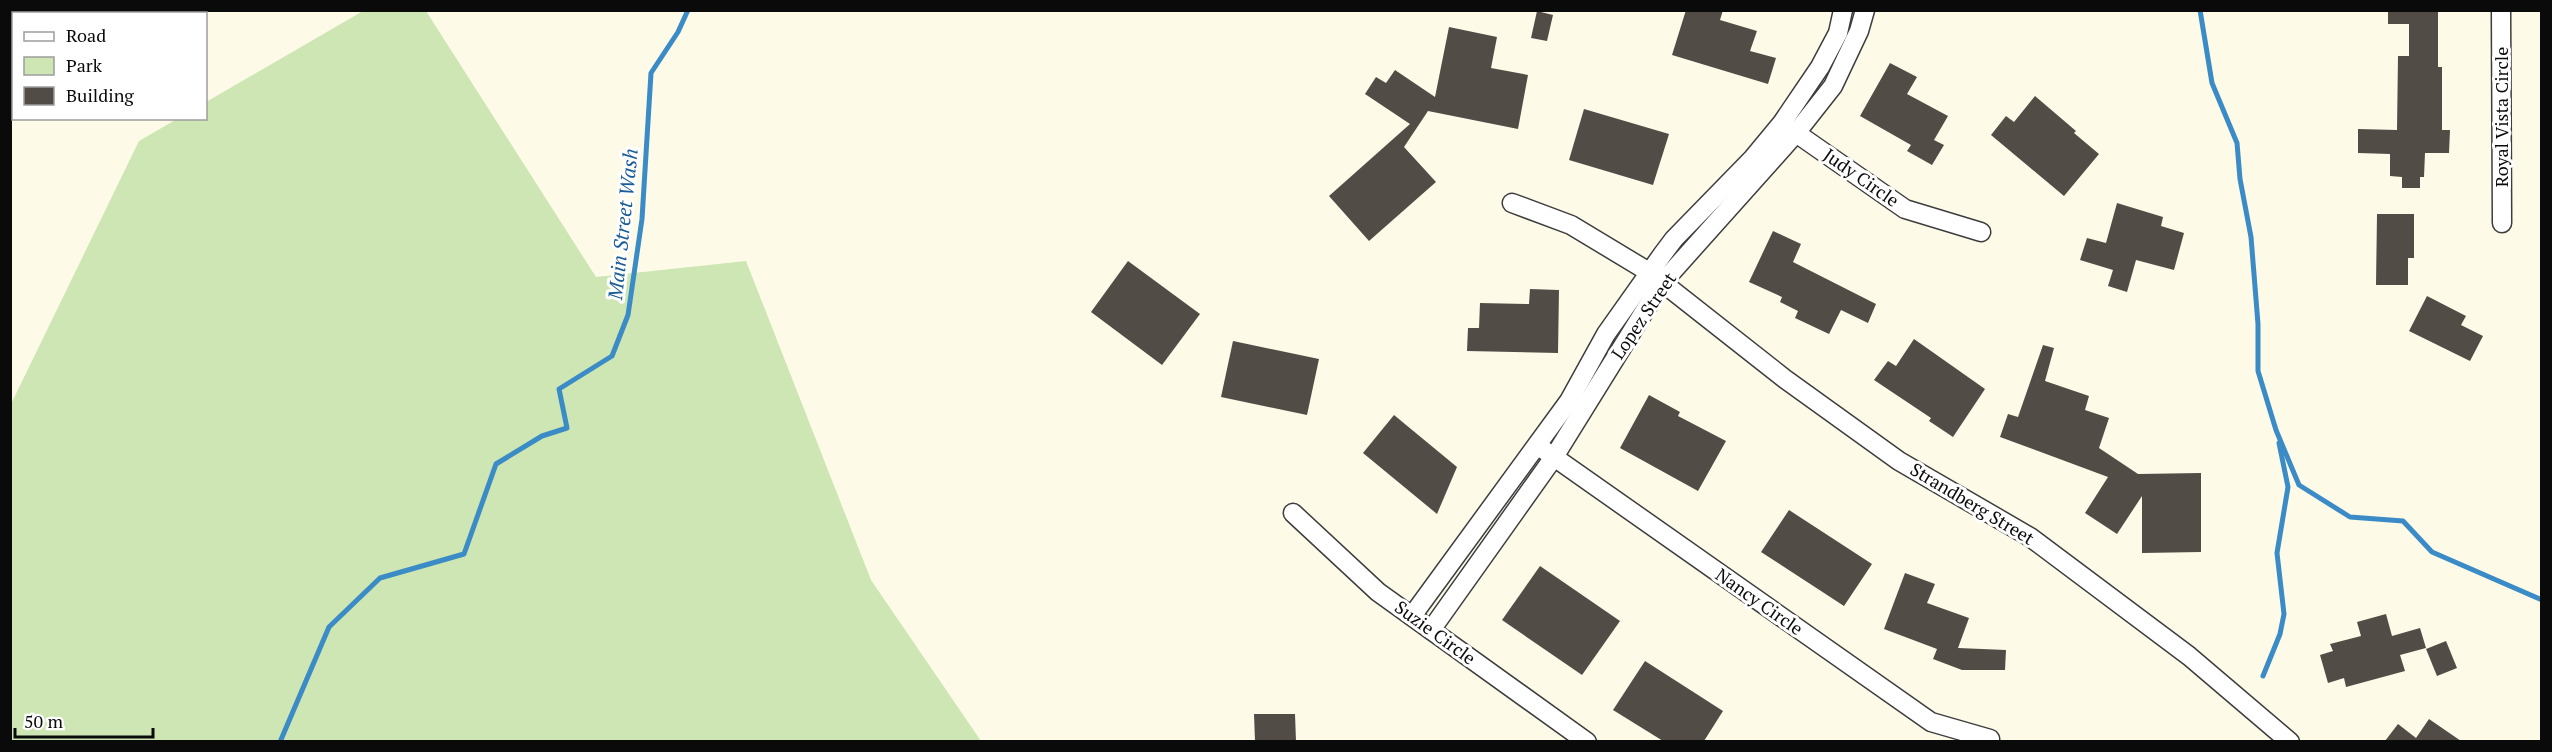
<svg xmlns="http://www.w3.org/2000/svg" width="2552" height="752" viewBox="0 0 2552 752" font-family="'PT Serif',serif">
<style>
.green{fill:#cde6b4}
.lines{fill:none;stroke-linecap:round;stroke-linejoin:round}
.stream{stroke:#3a8bc6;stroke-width:5}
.building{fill:#524c47}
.minor-casing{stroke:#3d3d3d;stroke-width:21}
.minor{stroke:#fff;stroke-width:18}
.labels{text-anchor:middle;stroke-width:6;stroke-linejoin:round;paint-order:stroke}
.street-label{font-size:18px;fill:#0a0a0a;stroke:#fff}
.water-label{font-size:20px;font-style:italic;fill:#1a5c95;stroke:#fff}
</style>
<rect width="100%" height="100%" fill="#fefae8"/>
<!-- green -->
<polygon class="green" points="363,11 426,11 596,277 746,261 871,580 981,741 11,741 11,404 139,141 177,119 206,118 206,102"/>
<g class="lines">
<!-- stream -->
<g class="stream">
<polyline points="2200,10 2212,83 2237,143 2240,179 2251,237 2258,324 2258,371 2276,430 2299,485 2350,517 2403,521 2432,552 2542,600"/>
<polyline points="2263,676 2280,634 2284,614 2277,553 2288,487 2279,443"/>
<polyline points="280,742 329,627 380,578 464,554 496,464 542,436 567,428 559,389 612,356 628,315 642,219 651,73 678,32 688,10"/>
</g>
</g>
<!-- building -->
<g class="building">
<polygon points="1686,10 1723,10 1720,20 1757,31 1750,51 1776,58 1768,84 1672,55"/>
<polygon points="2388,10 2438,10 2438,67 2442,67 2442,130 2450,130 2449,153 2425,153 2424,177 2420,177 2420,188 2402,188 2402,177 2390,176 2390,154 2358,153 2358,129 2397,130 2398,56 2409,56 2409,24 2388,24"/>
<polygon points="1537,11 1553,15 1547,41 1531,38"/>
<polygon points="1449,27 1497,37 1491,68 1528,75 1518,129 1428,111 1404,147 1436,182 1369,241 1329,196 1410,124 1365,94 1376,77 1386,83 1395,70 1435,97"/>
<polygon points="1890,63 1917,77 1907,94 1948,116 1934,140 1944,145 1932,165 1907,151 1911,145 1860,116"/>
<polygon points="2035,96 2076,131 2074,133 2099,154 2064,196 1991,135 2006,116 2014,122"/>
<polygon points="1584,109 1669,134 1653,185 1569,160"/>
<polygon points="2117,203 2163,217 2161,226 2184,233 2174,270 2136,260 2127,292 2108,286 2113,270 2080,260 2087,238 2106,243"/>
<polygon points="2377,214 2414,214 2414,258 2408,258 2408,285 2376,285"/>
<polygon points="1773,231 1801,244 1793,262 1876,304 1868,323 1841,310 1829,334 1795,318 1798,311 1780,302 1782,297 1749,282"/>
<polygon points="1128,261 1200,314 1162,365 1091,312"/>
<polygon points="1530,289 1559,290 1558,353 1467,351 1468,328 1479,328 1480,303 1529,304"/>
<polygon points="2427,296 2466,316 2461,325 2483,336 2470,361 2409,331"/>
<polygon points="1914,339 1985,389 1953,437 1929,421 1931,418 1874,380 1888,361 1896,366"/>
<polygon points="1233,341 1319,359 1307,415 1221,397"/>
<polygon points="2043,345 2054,348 2045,381 2089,396 2085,410 2109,418 2099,448 2138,474 2201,473 2201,552 2142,553 2142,496 2117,534 2085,513 2108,477 2000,437 2008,414 2018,417"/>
<polygon points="1649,395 1680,412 1678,416 1726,441 1698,491 1620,448"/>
<polygon points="1394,415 1457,467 1437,514 1363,453"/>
<polygon points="1789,510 1872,564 1844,606 1761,552"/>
<polygon points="1540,566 1620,621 1582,675 1502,620"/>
<polygon points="1905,573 1935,584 1927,603 1969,618 1958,648 2006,650 2005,670 1962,670 1933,659 1937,649 1884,629"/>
<polygon points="2386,614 2392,636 2420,628 2426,648 2400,655 2405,671 2346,687 2344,678 2328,683 2320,655 2333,651 2330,644 2361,636 2357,622"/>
<polygon points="2446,641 2457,668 2437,676 2426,649"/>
<polygon points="1645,661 1723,711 1704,741 1663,741 1613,710"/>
<polygon points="1254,714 1295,714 1296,741 1255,741"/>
<polygon points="2429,719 2461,741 2385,741 2398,724 2416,738"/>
</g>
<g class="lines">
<defs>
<g id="minor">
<polyline points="2501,10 2502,223"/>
<polyline points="1786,126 1905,209 1981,232"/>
<polyline points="1512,203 1571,225 1649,272 1785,379 1899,461 2030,537 2189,656 2290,742"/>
<polyline points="1544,450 1931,722 1990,739"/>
<polyline points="1293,513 1378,592 1587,742"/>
<polyline points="1412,616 1569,401 1606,334 1662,255 1674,239 1753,158 1782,123 1820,67 1838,33 1843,10"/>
<polyline points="1431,630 1554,457 1662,283 1796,133 1833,86 1859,31 1865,10"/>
</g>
</defs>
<!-- minor casing -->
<use href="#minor" class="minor-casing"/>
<!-- minor -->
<use href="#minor" class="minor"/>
</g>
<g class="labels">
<!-- street labels -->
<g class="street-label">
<text transform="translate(2502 117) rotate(-90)" y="6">Royal Vista Circle</text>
<text transform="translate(1861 178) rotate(35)" y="6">Judy Circle</text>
<text transform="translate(1644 316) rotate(-56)" y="6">Lopez Street</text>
<text transform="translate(1972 504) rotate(31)" y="6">Strandberg Street</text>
<text transform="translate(1759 602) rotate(35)" y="6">Nancy Circle</text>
<text transform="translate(1435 633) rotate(36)" y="6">Suzie Circle</text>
</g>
<!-- water labels -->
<g class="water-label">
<text transform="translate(623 224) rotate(-84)" y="7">Main Street Wash</text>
</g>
</g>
<!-- border -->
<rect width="2552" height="752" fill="none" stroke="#0a0a0a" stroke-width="24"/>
<!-- legend -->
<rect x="12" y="12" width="195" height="108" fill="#ffffff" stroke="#9d9d9d" stroke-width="1.5"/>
<rect x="24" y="32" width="30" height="9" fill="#ffffff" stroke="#9d9d9d" stroke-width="1.5"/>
<text x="66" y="42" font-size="18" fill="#0a0a0a">Road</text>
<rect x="24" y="57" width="30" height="18" fill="#cde6b4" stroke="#9d9d9d" stroke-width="1.5"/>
<text x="66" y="72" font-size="18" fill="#0a0a0a">Park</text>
<rect x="24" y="87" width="30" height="18" fill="#524c47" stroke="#9d9d9d" stroke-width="1.5"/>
<text x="66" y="102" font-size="18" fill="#0a0a0a">Building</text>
<!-- scale -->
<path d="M15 728v9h138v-9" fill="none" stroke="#0a0a0a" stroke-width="3"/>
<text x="24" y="728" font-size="18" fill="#0a0a0a" stroke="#ffffff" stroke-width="4.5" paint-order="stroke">50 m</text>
</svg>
